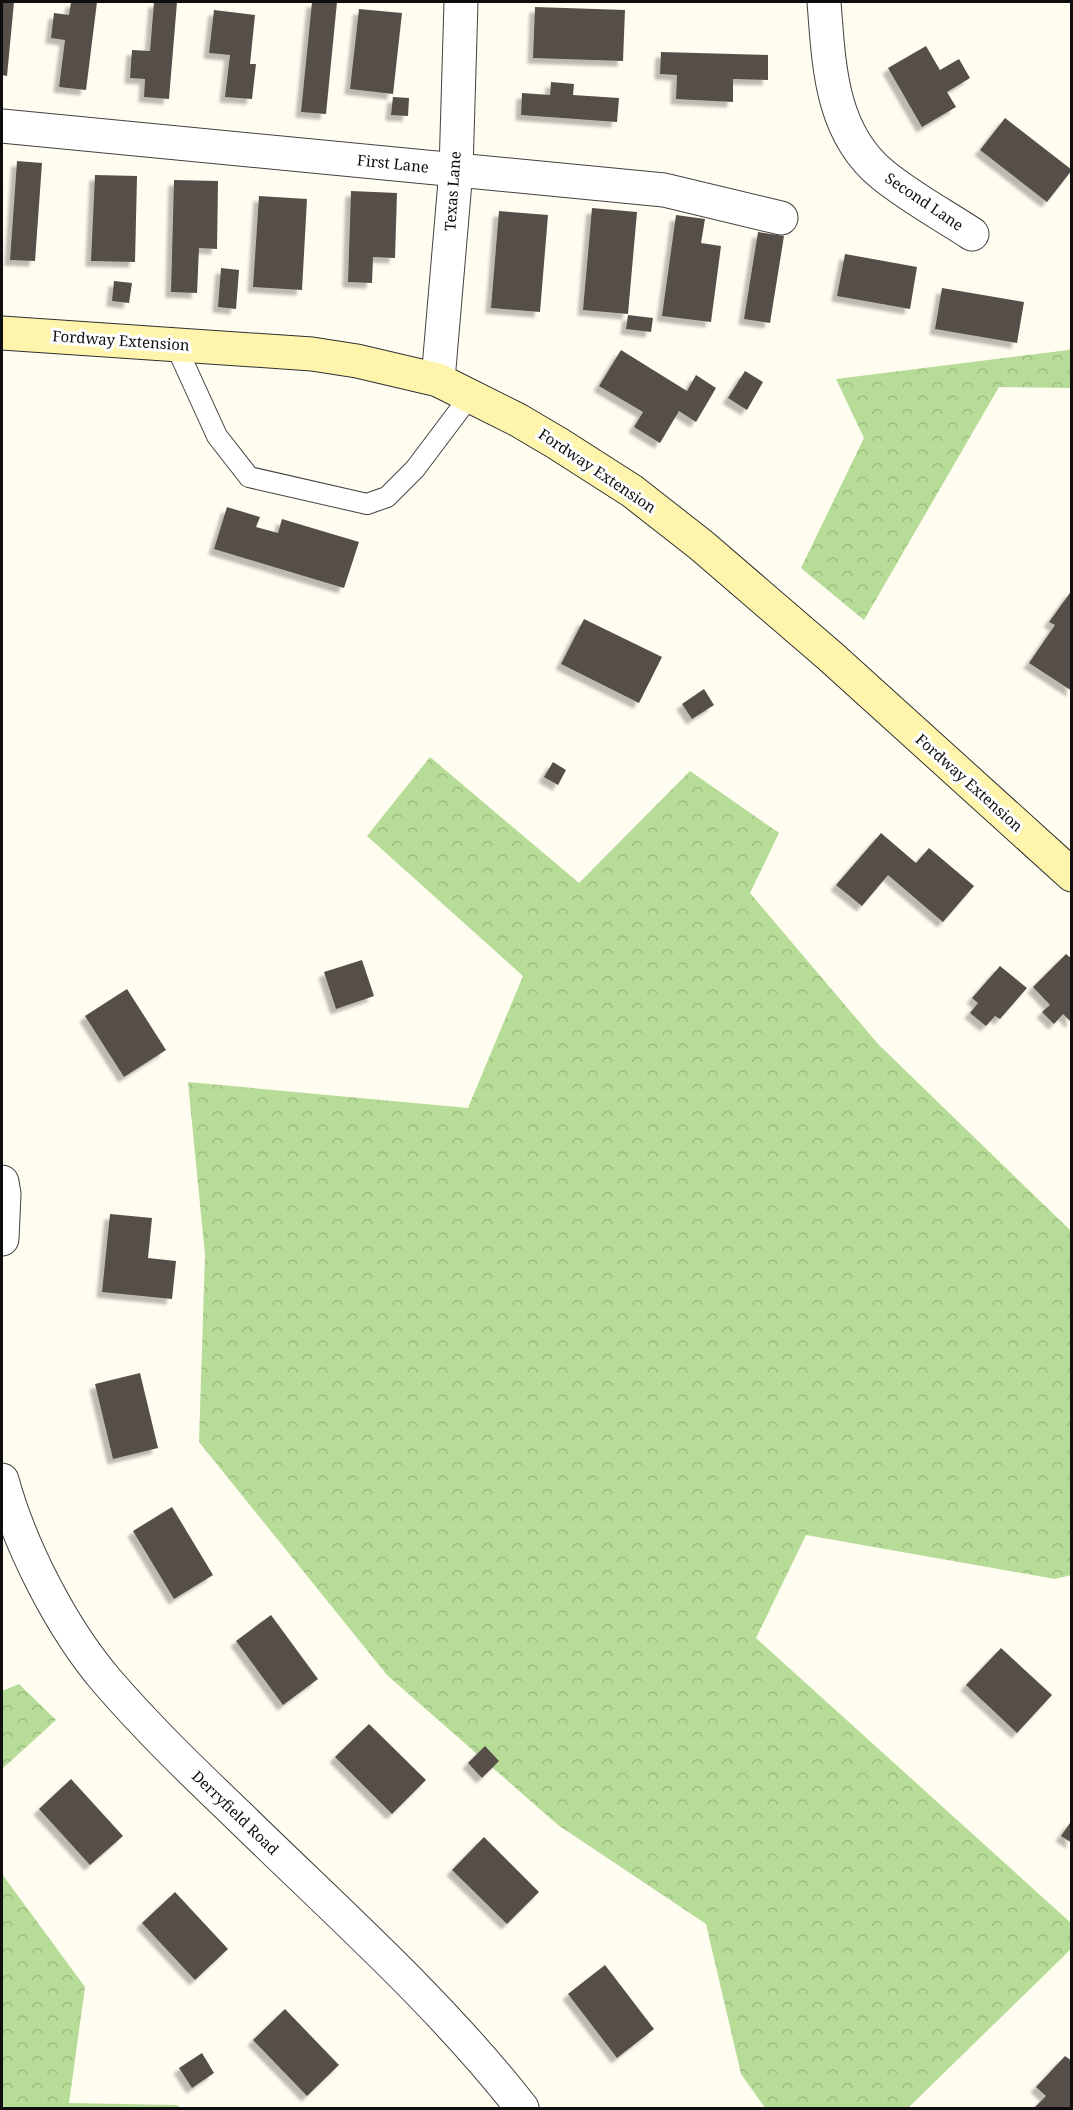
<svg xmlns="http://www.w3.org/2000/svg" width="1073" height="2110" viewBox="0 0 1073 2110" font-family="'Noto Serif',serif">
<style>
.forest{fill:url(#forest-crowns)}
.building{fill:#574f4a;filter:url(#shadow)}
.lines{fill:none;stroke-linecap:round;stroke-linejoin:round}
.lane-casing{stroke:#414141;stroke-width:22}
.street-casing{stroke:#414141;stroke-width:35}
.secondary-casing{stroke:#303030;stroke-width:35}
.lane{stroke:#fff;stroke-width:20}
.street{stroke:#fff;stroke-width:33}
.secondary{stroke:#fff4ab;stroke-width:33}
.labels{text-anchor:middle;stroke-width:6;stroke-linejoin:round;paint-order:stroke}
.street-label{font-size:15px;fill:#0e0e0e;stroke:#fff}
</style>
<defs>
<pattern id="forest-crowns" width="20" height="18" patternUnits="userSpaceOnUse" patternTransform="scale(1.5)"><rect width="20" height="18" fill="#b7dc97"/><path d="M2 6a3 3 0 1 1 6 0M12 15a3 3 0 1 1 6 0" fill="none" stroke="#9cbc81"/></pattern>
<filter id="shadow"><feDropShadow dx="-5.5" dy="5.5" stdDeviation="1.5" flood-color="#0004"/></filter>
</defs>
<rect width="100%" height="100%" fill="#fffcf0"/>
<!-- forest -->
<g class="forest">
<polygon points="1071,344 1071,388 999,387 864,620 801,568 864,438 836,379 1069,350"/>
<polygon points="430,757 579,883 690,771 779,833 750,893 878,1044 1071,1231 1071,1575 1055,1579 806,1535 756,1638 1071,1923 1071,1949 908,2108 765,2108 741,2074 706,1924 558,1825 387,1675 199,1442 205,1255 188,1082 468,1108 523,976 367,836"/>
<polygon points="19,1684 56,1720 2,1769 2,1691"/>
<polygon points="2,1874 85,1987 69,2103 177,2105 181,2108 2,2108"/>
</g>
<!-- building -->
<g class="building">
<polygon points="2,2 14,2 7,76 2,75"/>
<polygon points="71,2 97,2 86,90 59,87 65,40 51,38 54,13 69,15"/>
<polygon points="154,2 177,2 169,99 144,97 145,79 130,78 132,50 150,51"/>
<polygon points="312,2 337,2 326,114 301,112"/>
<polygon points="535,7 625,10 623,61 533,58"/>
<polygon points="359,9 402,13 393,94 350,89"/>
<polygon points="214,10 255,15 250,64 256,64 252,99 225,97 230,55 209,53"/>
<polygon points="926,46 940,70 959,59 970,78 947,92 956,107 922,127 888,68"/>
<polygon points="661,52 768,55 768,80 733,79 733,102 676,99 677,75 660,74"/>
<polygon points="551,82 574,84 573,95 619,98 617,122 521,115 522,93 550,95"/>
<polygon points="393,97 409,98 408,116 391,115"/>
<polygon points="1005,118 1072,170 1047,202 980,150"/>
<polygon points="17,161 42,163 35,261 10,260"/>
<polygon points="95,175 137,176 135,262 91,261"/>
<polygon points="174,180 218,181 217,249 199,248 197,293 171,292"/>
<polygon points="351,191 397,193 395,258 373,257 372,283 348,282"/>
<polygon points="259,196 307,199 302,290 253,287"/>
<polygon points="592,208 637,212 628,314 583,310"/>
<polygon points="499,211 548,215 540,312 491,308"/>
<polygon points="676,215 705,219 701,243 721,246 711,322 662,316"/>
<polygon points="758,232 784,236 770,323 744,319"/>
<polygon points="845,254 917,267 910,309 837,296"/>
<polygon points="221,268 239,270 236,309 218,307"/>
<polygon points="114,281 132,283 129,303 112,301"/>
<polygon points="942,288 1024,302 1017,343 935,329"/>
<polygon points="628,315 653,318 651,332 626,329"/>
<polygon points="621,350 687,391 696,375 716,388 696,422 679,411 660,443 634,427 643,412 599,386"/>
<polygon points="745,371 763,382 747,410 728,398"/>
<polygon points="227,507 260,517 256,527 278,533 282,519 359,542 344,588 214,549"/>
<polygon points="1072,590 1072,691 1029,663 1055,625 1049,622"/>
<polygon points="584,619 662,657 639,703 561,664"/>
<polygon points="704,689 714,705 692,719 682,704"/>
<polygon points="553,762 566,770 558,785 544,777"/>
<polygon points="881,833 916,863 929,848 974,886 943,922 888,875 862,906 836,885"/>
<polygon points="1066,954 1072,959 1072,1023 1063,1014 1054,1024 1042,1012 1050,1005 1033,987"/>
<polygon points="362,960 374,996 336,1009 324,972"/>
<polygon points="1000,966 1027,988 1000,1019 995,1016 986,1026 970,1013 978,1003 972,998"/>
<polygon points="127,989 166,1050 124,1077 85,1016"/>
<polygon points="110,1214 152,1218 148,1258 176,1261 172,1299 102,1292"/>
<polygon points="140,1373 158,1448 113,1459 95,1384"/>
<polygon points="172,1507 213,1575 174,1599 133,1531"/>
<polygon points="271,1615 318,1679 283,1705 236,1641"/>
<polygon points="1001,1648 1052,1695 1017,1733 966,1685"/>
<polygon points="369,1724 426,1780 392,1814 335,1757"/>
<polygon points="485,1746 499,1761 482,1778 468,1763"/>
<polygon points="71,1779 123,1836 90,1865 39,1809"/>
<polygon points="1072,1820 1072,1843 1061,1836"/>
<polygon points="484,1837 539,1892 507,1924 452,1870"/>
<polygon points="175,1892 228,1949 195,1980 142,1923"/>
<polygon points="605,1965 654,2029 617,2058 568,1994"/>
<polygon points="285,2009 339,2065 307,2096 253,2040"/>
<polygon points="202,2053 214,2073 192,2088 179,2068"/>
<polygon points="1065,2056 1072,2061 1072,2108 1034,2108 1046,2096 1036,2087"/>
</g>
<g class="lines">
<defs>
<polyline id="lane" points="175,344 217,436 249,477 367,504 387,497 415,469 470,396"/>
<g id="street">
<path d="M824,2C829,64 830,132 883,175C910,197 943,215 972,234"/>
<polyline points="2,126 664,190 781,218"/>
<polyline points="438,380 456,170 461,2"/>
<polyline points="2,1182 4,1194 2,1239"/>
<path d="M2,1480C20,1546 61,1627 106,1680C148,1729 195,1774 242,1819C338,1913 440,2003 522,2108"/>
</g>
<polyline id="secondary" points="2,333 312,354 357,361 438,380 518,420 557,443 632,491 701,545 830,656 1072,875"/>
</defs>
<!-- lane casing -->
<use href="#lane" class="lane-casing"/>
<!-- street casing -->
<use href="#street" class="street-casing"/>
<!-- secondary casing -->
<use href="#secondary" class="secondary-casing"/>
<!-- lane -->
<use href="#lane" class="lane"/>
<!-- street -->
<use href="#street" class="street"/>
<!-- secondary -->
<use href="#secondary" class="secondary"/>
</g>
<g class="labels">
<!-- street labels -->
<g class="street-label">
<text transform="translate(393 164) rotate(6)" y="5">First Lane</text>
<text transform="translate(453 191) rotate(-86)" y="5">Texas Lane</text>
<text transform="translate(924 202) rotate(34)" y="5">Second Lane</text>
<text transform="translate(121 341) rotate(4)" y="5">Fordway Extension</text>
<text transform="translate(597 471) rotate(34)" y="5">Fordway Extension</text>
<text transform="translate(969 783) rotate(42)" y="5">Fordway Extension</text>
<text transform="translate(235 1813) rotate(44)" y="5">Derryfield Road</text>
</g>
</g>
<!-- border -->
<rect width="1073" height="2110" fill="none" stroke="#0e0e0e" stroke-width="6"/>
</svg>
